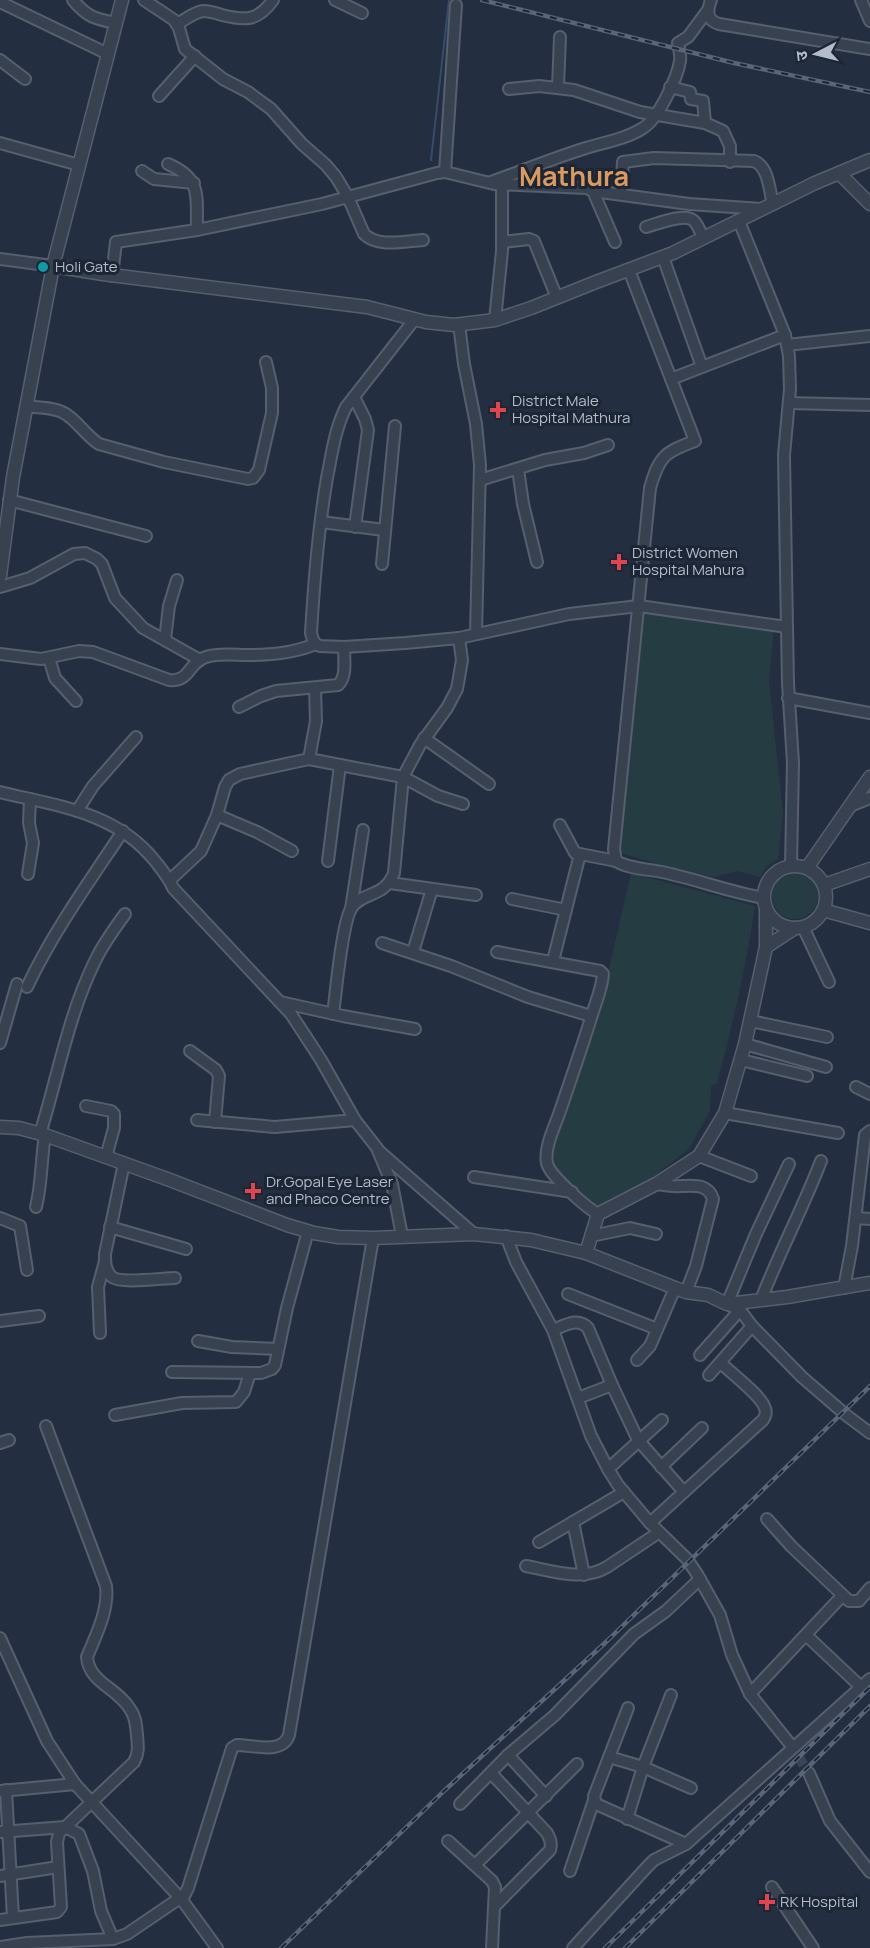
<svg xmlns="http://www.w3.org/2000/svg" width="870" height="1948" viewBox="0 0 870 1948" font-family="Manrope,'Noto Sans Devanagari',sans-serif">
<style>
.green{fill:#253d42}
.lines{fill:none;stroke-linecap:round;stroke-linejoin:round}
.stream{stroke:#374b6b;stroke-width:2}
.minor-tunnel{stroke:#394456;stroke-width:10;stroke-dasharray:10 5;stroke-linecap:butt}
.minor-casing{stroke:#555f6e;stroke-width:14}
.tertiary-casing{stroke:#555f6e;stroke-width:15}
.minor{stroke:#384150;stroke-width:10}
.tertiary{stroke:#384150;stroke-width:12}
.rail-casing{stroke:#596578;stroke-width:4.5}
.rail{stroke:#1c2635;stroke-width:2;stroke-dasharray:7;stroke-linecap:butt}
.culture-dot{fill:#0f9aa8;stroke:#1c2635;stroke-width:2}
.health-dot{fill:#e0444e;stroke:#1c2635;stroke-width:2}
.labels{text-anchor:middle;stroke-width:6;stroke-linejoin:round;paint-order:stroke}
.poi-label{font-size:15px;fill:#b4bccb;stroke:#1c2635;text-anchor:start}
.town-label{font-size:27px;font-weight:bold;fill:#dc9a5e;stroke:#1c2635}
</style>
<rect width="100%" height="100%" fill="#232f41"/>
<!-- green -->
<g class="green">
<polygon points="641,613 774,627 769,680 783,814 778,859 767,866 760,877 737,871 714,877 690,873 617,852"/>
<circle cx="795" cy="896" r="23"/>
<path d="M631,873L755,906C746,966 733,1024 717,1083L711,1086L710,1111L689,1149L649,1180L599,1207L589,1204L556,1171L551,1156L579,1066L591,1039L609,969Z"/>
</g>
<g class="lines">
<!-- stream -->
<polyline class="stream" points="431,160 449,0"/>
<!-- minor-tunnel -->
<polyline class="minor-tunnel" points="790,1744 809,1773"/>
<defs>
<g id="minor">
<path d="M73,0C87,17 95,19 116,23"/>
<path d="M144,0L174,20L179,28L185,49L223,79L248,92L271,109L302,144L326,165L336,177L348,197L364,234C378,248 405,241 423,240"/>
<polyline points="335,0 362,13"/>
<path d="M711,0C707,11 706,20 719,24L870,49"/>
<polyline points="861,0 870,21"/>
<polyline points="0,2 108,54"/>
<path d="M177,24C185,20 194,12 203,11C209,11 216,13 222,15C246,21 258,21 273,0"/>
<polyline points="0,60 25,79"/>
<polyline points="558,87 560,37"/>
<polyline points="670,87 690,92 691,99 703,101 705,123"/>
<polyline points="509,89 539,86 574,90 640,112 705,123 723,131 730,146 730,162"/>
<polyline points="159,96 195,56"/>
<polyline points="0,143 79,165"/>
<path d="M168,164C203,179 196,197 197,230"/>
<polyline points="142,171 154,179 194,183"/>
<polyline points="445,172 456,5"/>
<path d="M491,182C522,171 554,158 586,148C605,142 626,139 643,128C658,119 677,79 680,61C681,56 679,49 678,43L688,37L708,10"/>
<polyline points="593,191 615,242"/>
<path d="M621,194L623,162L654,158L754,161C769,167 769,190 773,204"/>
<polyline points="739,221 785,335 789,356 790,389 784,455 787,627"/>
<path d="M646,227C657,224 685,212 694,221C698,225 701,233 703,238"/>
<polyline points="502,242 529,239 534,241 557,298"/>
<polyline points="663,257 702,367"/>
<polyline points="0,259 53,266"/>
<path d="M629,270L695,441C664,452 659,457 650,488L614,849L616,861C629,869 647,869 662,872C696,879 729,892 764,898"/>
<polyline points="112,276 116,242 197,230 322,204 437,173 445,172 494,184 587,188 593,191 689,204 762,209"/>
<path d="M414,320L346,407C335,429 332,453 327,478C318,530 314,581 311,633L313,640L316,644L320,646L344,647L405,643L459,638L569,614L639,606L787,627L788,683L793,763L791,866"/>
<polyline points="495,320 502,251 502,185"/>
<polyline points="459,324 464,364 476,424 480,465 476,634"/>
<polyline points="787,345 870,336"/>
<polyline points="671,379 785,335"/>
<polyline points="354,397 365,419 368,430 355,527"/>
<polyline points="789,403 870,405"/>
<path d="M26,406C38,408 54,407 64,413C77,420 85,435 99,444L164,462L248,479L253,478L259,470L272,413V388L266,362"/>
<polyline points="518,469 523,504 537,562"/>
<polyline points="480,480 545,460 584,453 608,445"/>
<polyline points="9,500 146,536"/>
<polyline points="321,522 384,530"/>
<polyline points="382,564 395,426"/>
<polyline points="0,587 30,578 74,554 85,553 97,559 102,564 115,598 143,628 200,660"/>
<polyline points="165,640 169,606 177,580"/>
<path d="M0,654L41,659L79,651L93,652L169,680C191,682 188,662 206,657C218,653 234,655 247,655C272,655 293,653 316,644"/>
<polyline points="49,658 55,678 76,701"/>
<polyline points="788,698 870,713"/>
<path d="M239,707L261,696L276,691L338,685C347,677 344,660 344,647"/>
<polyline points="424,738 489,784"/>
<polyline points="309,759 316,721 315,688"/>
<path d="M0,792C57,806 116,812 155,861C162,870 169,878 173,888L291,1014L321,1060L355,1120L377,1148L392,1184L402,1236"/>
<polyline points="850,806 870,798"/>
<polyline points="77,811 93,786 136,737"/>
<polyline points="217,815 257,832 292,851"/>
<polyline points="560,825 575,853 616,861"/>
<polyline points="328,861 340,765"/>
<polyline points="28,874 33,843 29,823 30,799"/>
<polyline points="170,880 201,851 217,815 225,787 229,780 240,774 309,759 403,777 438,796 463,804"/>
<polyline points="390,883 476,895"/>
<polyline points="512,899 566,910"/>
<polyline points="351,909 363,830"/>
<polyline points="803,927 829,982"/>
<polyline points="382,943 451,966 528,997 591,1016"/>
<polyline points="413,952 432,889"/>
<path d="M497,952L600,971L603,974C602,989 595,1004 591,1018C581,1050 570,1082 559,1114C554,1128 544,1148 547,1163C549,1175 587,1208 598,1214"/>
<polyline points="553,961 580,854"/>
<path d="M27,987C53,932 89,882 123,831"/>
<polyline points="280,1002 343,1016 415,1029"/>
<path d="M333,1014C336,993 342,921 352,907C364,891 384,898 394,873L403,777L420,745L447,708L457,689L462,660L459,638"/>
<polyline points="751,1021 827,1037"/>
<polyline points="0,1043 17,984"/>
<polyline points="745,1044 826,1067"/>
<polyline points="190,1051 216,1070 219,1076 215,1122"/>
<polyline points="741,1060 807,1076"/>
<polyline points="856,1087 870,1094"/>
<polyline points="86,1106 111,1111 114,1114 114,1128 106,1157"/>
<polyline points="725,1113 838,1133"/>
<polyline points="197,1120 275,1127 355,1120"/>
<path d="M40,1134C58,1076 68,1016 95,961C103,944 114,929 125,914"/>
<polyline points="379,1151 474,1234"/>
<polyline points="699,1156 751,1176"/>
<path d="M124,1163L105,1254C105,1262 105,1271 112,1277C120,1284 163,1278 175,1278"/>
<polyline points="789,1164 756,1234 727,1304 740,1310 752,1326 802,1377 846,1415 870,1433"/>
<polyline points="474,1177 572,1192"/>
<path d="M656,1184C664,1185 672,1187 680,1186C693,1186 708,1183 713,1199L696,1266L686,1292"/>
<path d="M36,1207C42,1183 41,1159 45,1135"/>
<polyline points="0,1218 20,1226 27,1270"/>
<polyline points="856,1218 870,1219"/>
<polyline points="110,1227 186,1249"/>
<polyline points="506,1236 516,1262 553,1330 591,1436 608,1469 618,1485 650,1523 687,1559 697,1574 720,1615 732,1655 750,1694 790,1744"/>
<polyline points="591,1236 630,1228 656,1234"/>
<polyline points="844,1288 852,1246 865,1135 870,1131"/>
<polyline points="568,1294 657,1329"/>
<path d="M761,1300C779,1253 803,1208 821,1161"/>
<polyline points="0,1321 39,1316"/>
<path d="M553,1330C566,1325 578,1317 588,1328L612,1385L638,1440L684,1492"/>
<polyline points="100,1333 98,1287 105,1261"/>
<polyline points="198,1341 232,1347 278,1349"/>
<polyline points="700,1355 740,1310"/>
<polyline points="637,1360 650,1346 675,1288"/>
<polyline points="172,1372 261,1373 272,1369 275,1365 287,1308 308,1231"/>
<polyline points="709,1375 752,1326"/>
<polyline points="578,1398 612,1385"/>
<polyline points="115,1415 182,1403 236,1402 244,1392 250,1373"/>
<polyline points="0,1443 9,1440"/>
<polyline points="661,1467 702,1428"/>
<polyline points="608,1469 662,1420"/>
<polyline points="767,1519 791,1546 849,1601 859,1601 870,1588"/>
<polyline points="573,1522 584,1575"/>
<path d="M650,1523L763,1420C766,1415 767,1412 764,1406C759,1394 731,1373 721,1363"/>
<polyline points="539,1542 624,1492"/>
<path d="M526,1566C553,1571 582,1582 607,1567L658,1533"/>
<polyline points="806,1635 861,1687"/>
<polyline points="0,1638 47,1741 75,1784 182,1900 217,1948"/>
<polyline points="750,1694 842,1596"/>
<polyline points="628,1708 596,1791 594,1796 596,1804 686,1844"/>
<polyline points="508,1755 546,1796"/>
<polyline points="609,1757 643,1767 691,1788"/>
<path d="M491,1773L547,1833C550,1839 552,1843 550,1850L495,1906"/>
<polyline points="809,1773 830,1821 870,1872"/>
<polyline points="6,1790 13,1918"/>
<polyline points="1,1791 75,1784"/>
<polyline points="460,1804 508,1755 555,1715 634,1634 666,1611 700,1579"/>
<polyline points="627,1819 643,1767 671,1695"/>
<polyline points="0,1832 65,1827 79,1834 93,1871 101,1911 113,1939"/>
<polyline points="448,1841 492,1881 495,1887 492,1948"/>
<polyline points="475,1865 577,1764"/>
<polyline points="570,1871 594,1800"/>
<polyline points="0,1876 58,1867"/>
<polyline points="772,1887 813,1948"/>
<path d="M182,1900L188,1888L232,1748L237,1745C254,1745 282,1755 289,1735L373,1238"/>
<path d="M0,1920L57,1912L61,1907L57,1842L59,1833L134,1762C139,1753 138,1746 137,1735C136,1726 136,1717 130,1709C118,1688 89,1683 87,1657C96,1635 109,1610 106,1586L46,1426"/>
<polyline points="0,1947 27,1943 113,1939 127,1934 180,1898"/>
<polyline points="573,1948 647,1867 654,1860 686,1844 870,1679"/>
</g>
<g id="tertiary">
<polyline points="839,173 870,204"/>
<polyline points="53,266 103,274 367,307 426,322 454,325 495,320 531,308 596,282 673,253 815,183 870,160"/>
<polyline points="0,576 13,477 53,266 122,0"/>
<circle cx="795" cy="897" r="31"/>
<polyline points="807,868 870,777"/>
<polyline points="824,885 870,869"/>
<polyline points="823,910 870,923"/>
<polyline points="766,947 795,928"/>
<polyline points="0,1127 19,1128 45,1135 170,1180 287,1225 314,1233 338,1237 373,1238 474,1234 531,1240 586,1253 675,1288 686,1292 708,1295 727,1304 787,1297 870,1283"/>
<polyline points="586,1253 598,1214 656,1184 699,1156 725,1113 745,1044 766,947 766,907"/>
</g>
</defs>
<!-- minor casing -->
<use href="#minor" class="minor-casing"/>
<!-- tertiary casing -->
<use href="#tertiary" class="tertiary-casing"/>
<!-- minor -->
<use href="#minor" class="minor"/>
<!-- tertiary -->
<use href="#tertiary" class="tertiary"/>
<defs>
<g id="rail">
<polyline points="482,0 734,63 870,92"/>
<polyline points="281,1948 445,1790 606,1642 870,1386"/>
<polyline points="605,1948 870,1687"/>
<polyline points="625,1948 870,1706"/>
</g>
</defs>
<!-- rail casing -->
<use href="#rail" class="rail-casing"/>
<!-- rail -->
<use href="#rail" class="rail"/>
</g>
<!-- markers -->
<circle class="culture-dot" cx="43" cy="267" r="6"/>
<g class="health-dot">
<path d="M495 401h6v6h6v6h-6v6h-6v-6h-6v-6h6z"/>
<path d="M616 553h6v6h6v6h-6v6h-6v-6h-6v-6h6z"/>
<path d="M250 1182h6v6h6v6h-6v6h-6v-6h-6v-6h6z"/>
<path d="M764 1893h6v6h6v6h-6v6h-6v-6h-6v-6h6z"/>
</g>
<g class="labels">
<!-- poi labels -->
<g class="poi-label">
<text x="55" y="272">Holi Gate</text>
<text x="512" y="406">District Male<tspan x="512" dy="17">Hospital Mathura</tspan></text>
<text x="632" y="558">District Women<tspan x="632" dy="17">Hospital Mahura</tspan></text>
<text x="266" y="1187">Dr.Gopal Eye Laser<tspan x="266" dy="17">and Phaco Centre</tspan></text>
<text x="780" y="1907">RK Hospital</text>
</g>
<!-- town labels -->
<g class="town-label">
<text x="574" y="186">Mathura</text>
</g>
</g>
<!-- north arrow -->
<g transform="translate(816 54) rotate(263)" stroke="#1c2635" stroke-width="4.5" paint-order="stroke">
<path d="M0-4.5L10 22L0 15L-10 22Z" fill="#b4bccb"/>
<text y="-9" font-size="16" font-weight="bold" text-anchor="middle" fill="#b4bccb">उ</text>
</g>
</svg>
